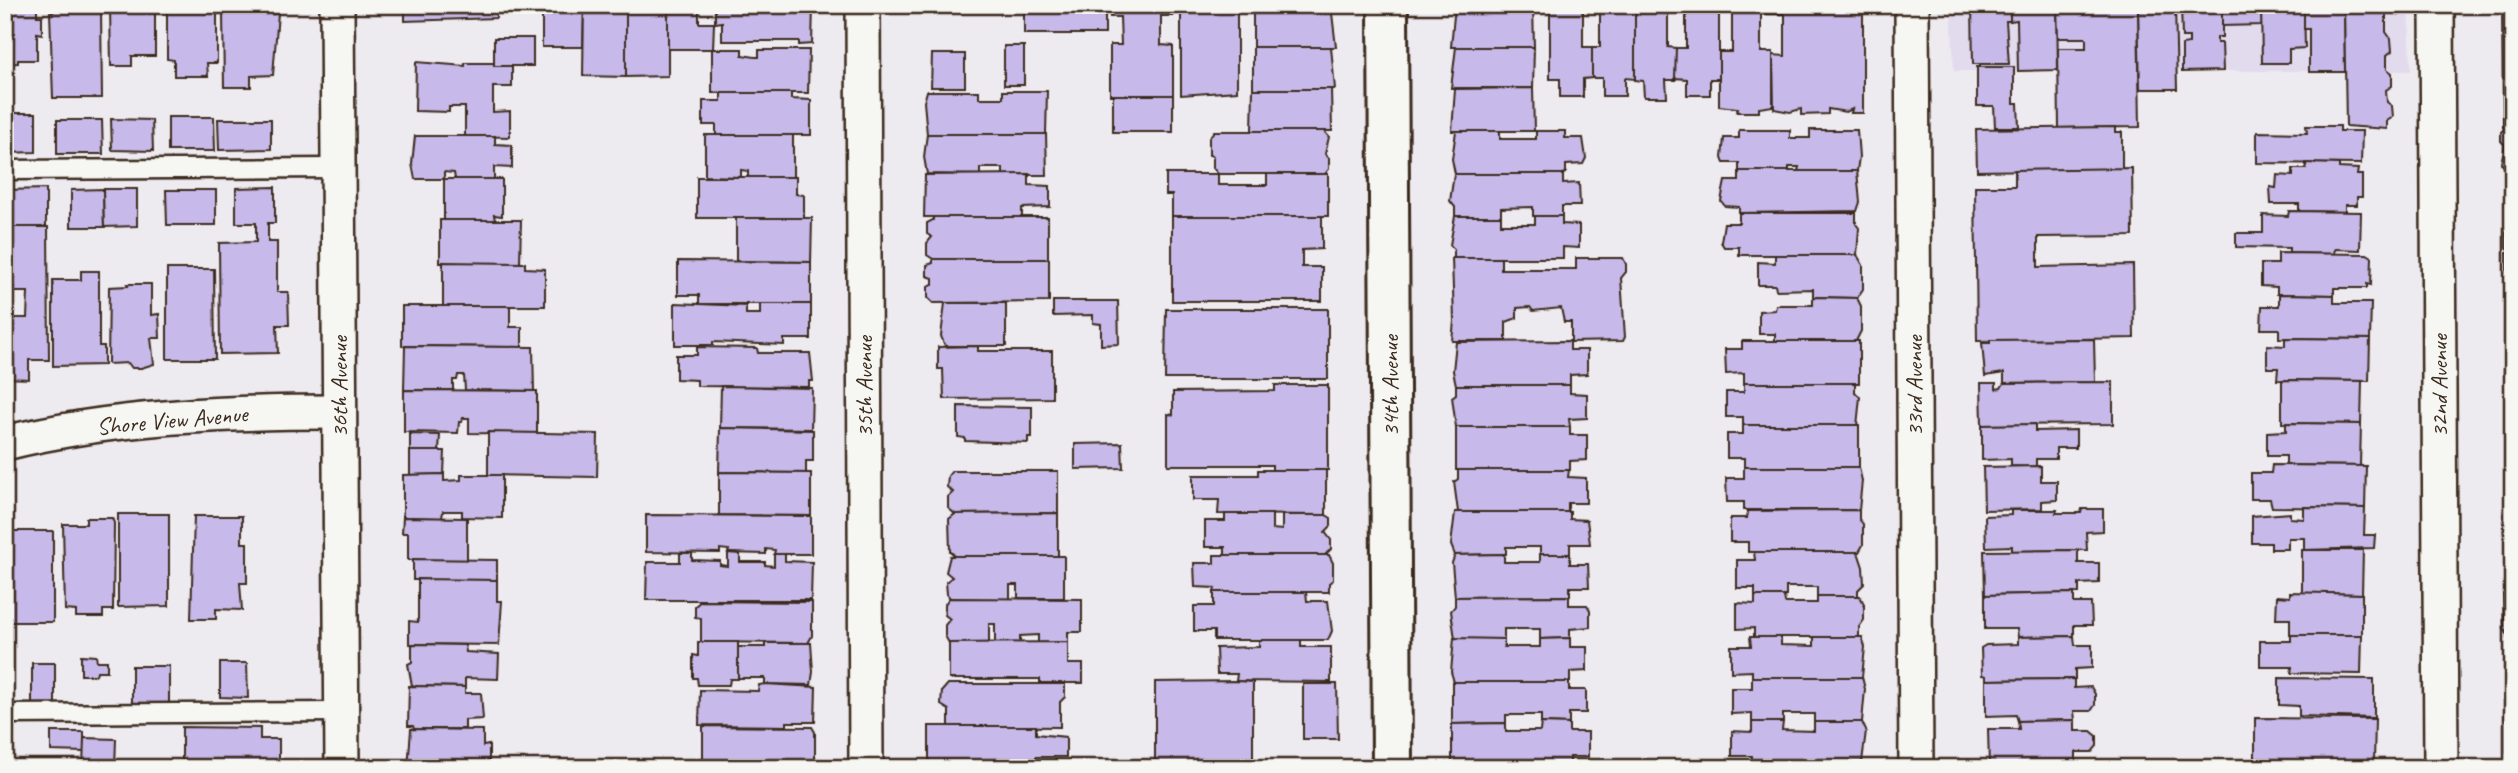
<svg xmlns="http://www.w3.org/2000/svg" width="2518" height="773" viewBox="0 0 2518 773" font-family="Caveat,sans-serif">
<style>
.built{fill:#e2dbee}
.building{fill:#c7b9ea;stroke:#3b2a1e;stroke-width:2}
.lines{fill:none;stroke-linecap:round;stroke-linejoin:round}
.service-casing{stroke:#3b2a1e;stroke-width:23}
.minor-casing{stroke:#3b2a1e;stroke-width:38}
.tertiary-casing{stroke:#3b2a1e;stroke-width:44}
.service{stroke:#f6f6f2;stroke-width:18}
.minor{stroke:#f6f6f2;stroke-width:33}
.tertiary{stroke:#f6f6f2;stroke-width:38}
.labels{text-anchor:middle;stroke-width:7;stroke-linejoin:round;paint-order:stroke}
.street-label{font-size:24px;fill:#3b2a1e;stroke:#f6f6f2}
</style>
<rect width="100%" height="100%" fill="#edeaf0"/>
<filter id="ink" filterUnits="userSpaceOnUse"><feTurbulence type="fractalNoise" baseFrequency=".0143" numOctaves="2"/><feDisplacementMap in="SourceGraphic" scale="14" xChannelSelector="R" yChannelSelector="G"/><feConvolveMatrix kernelMatrix="1 2 1 2 8 2 1 2 1" color-interpolation-filters="sRGB"/></filter>
<g filter="url(#ink)">
<!-- built -->
<polygon class="built" points="1951,5 2409,5 2411,71 1954,71"/>
<!-- building -->
<g class="building">
<polygon points="5,5 37,5 37,16 42,16 42,34 37,33 37,60 18,60 18,63 5,64"/>
<polygon points="53,5 95,5 95,10 101,10 102,98 53,98 50,12 53,12"/>
<polygon points="147,5 147,11 155,11 155,56 132,56 132,66 111,66 110,6 107,5"/>
<polygon points="167,5 217,5 217,63 207,63 208,76 174,76 174,60 167,59"/>
<polygon points="228,5 273,5 273,14 278,13 273,75 251,76 251,87 224,87 223,13 228,13"/>
<polygon points="405,5 496,5 496,18 405,21"/>
<polygon points="542,5 584,5 583,47 542,47"/>
<polygon points="584,5 626,5 626,77 583,76"/>
<polygon points="626,5 668,5 668,76 626,77"/>
<polygon points="668,5 699,7 699,23 714,23 713,49 668,49"/>
<polygon points="715,5 813,5 812,44 799,45 799,41 722,41 722,22 715,23"/>
<rect x="939" y="5" width="73" height="4"/>
<rect x="1024" y="5" width="81" height="29"/>
<polygon points="1110,5 1173,5 1173,16 1161,16 1161,45 1173,46 1173,95 1110,95 1110,45 1121,45 1120,17 1110,17"/>
<polygon points="1173,5 1237,5 1237,91 1181,95 1181,10 1173,10"/>
<polygon points="1253,5 1331,5 1336,47 1253,47"/>
<polygon points="1455,5 1533,5 1534,47 1451,47"/>
<polygon points="1550,5 1592,5 1592,9 1583,9 1583,47 1592,47 1592,78 1583,79 1583,97 1560,97 1560,79 1550,79"/>
<polygon points="1592,5 1635,5 1635,79 1625,78 1625,96 1602,96 1602,78 1592,78 1592,47 1600,47 1600,9 1592,9"/>
<polygon points="1635,5 1676,5 1676,9 1668,9 1668,47 1676,48 1676,80 1666,80 1667,97 1644,97 1643,81 1635,80"/>
<polygon points="1676,5 1719,5 1719,79 1710,79 1710,95 1687,95 1687,79 1675,78 1676,48 1686,48 1686,9 1676,9"/>
<polygon points="1719,5 1773,5 1773,14 1761,14 1761,52 1773,52 1773,106 1759,108 1759,112 1737,112 1738,108 1719,106 1719,52 1732,52 1732,14 1719,13"/>
<polygon points="1773,5 1863,5 1863,113 1851,113 1852,109 1846,112 1828,109 1828,114 1801,115 1801,109 1790,112 1774,109 1773,55 1785,56 1785,14 1773,14"/>
<polygon points="1972,5 2010,5 2010,21 2006,21 2009,64 1973,64"/>
<polygon points="2010,5 2057,5 2058,70 2018,71 2017,20 2010,21"/>
<polygon points="2057,5 2138,5 2140,127 2059,128 2058,48 2086,48 2086,38 2058,38"/>
<polygon points="2138,5 2175,5 2177,89 2140,89"/>
<polygon points="2181,5 2222,5 2222,37 2217,37 2217,43 2222,43 2223,71 2182,72 2182,45 2189,44 2189,37 2182,37"/>
<polygon points="2222,5 2261,5 2262,25 2222,26"/>
<polygon points="2261,5 2304,5 2305,48 2289,49 2289,63 2262,63"/>
<polygon points="2304,5 2344,5 2345,72 2309,72 2309,29 2304,29"/>
<polygon points="2344,5 2393,5 2393,11 2386,13 2386,32 2391,39 2392,51 2387,55 2387,69 2392,73 2392,86 2386,90 2387,102 2392,106 2393,117 2387,121 2387,129 2346,126"/>
<polygon points="2502,5 2513,5 2513,127 2503,127"/>
<rect x="494" y="38" width="39" height="28"/>
<rect x="1004" y="46" width="20" height="39"/>
<polygon points="1253,47 1331,47 1335,89 1253,89"/>
<polygon points="1456,47 1534,47 1533,88 1451,88"/>
<polygon points="712,49 742,49 742,55 755,57 759,57 759,50 809,50 808,93 712,93"/>
<polygon points="932,54 965,54 965,87 931,87"/>
<polygon points="416,62 465,66 465,63 494,63 494,66 512,66 512,87 493,87 493,112 510,111 510,137 465,136 465,107 449,107 449,112 415,111"/>
<polygon points="1977,67 2014,67 2014,103 2018,103 2019,127 1995,127 1994,106 1977,106"/>
<polygon points="1533,88 1534,131 1452,131 1455,89"/>
<polygon points="1253,89 1331,89 1332,131 1252,131"/>
<polygon points="927,91 979,91 979,98 1003,98 1003,91 1047,91 1046,134 927,134 924,102"/>
<polygon points="721,93 791,93 791,99 811,100 811,135 716,135 716,125 703,125 703,101 721,101"/>
<rect x="1113" y="95" width="60" height="37"/>
<polygon points="5,113 36,113 36,152 5,153"/>
<polygon points="168,117 214,117 215,151 168,151"/>
<polygon points="111,119 152,120 153,151 112,150"/>
<polygon points="218,119 271,119 271,149 219,150"/>
<polygon points="57,120 102,120 103,154 57,154"/>
<polygon points="2306,126 2340,126 2340,131 2362,131 2361,164 2257,163 2257,132 2307,133"/>
<polygon points="2115,127 2115,132 2122,132 2122,169 1977,171 1976,129"/>
<polygon points="2506,127 2513,127 2513,169 2506,169 2501,163 2505,145 2501,141 2501,132"/>
<polygon points="1739,130 1790,130 1790,138 1810,138 1810,130 1857,130 1859,157 1857,171 1798,171 1799,167 1789,167 1789,171 1739,171 1739,163 1724,163 1722,158 1724,138 1739,138"/>
<polygon points="1214,131 1324,131 1329,137 1325,154 1329,158 1329,169 1325,174 1218,174 1213,168 1213,156 1209,155 1209,138"/>
<polygon points="1456,131 1500,131 1500,139 1536,139 1536,131 1565,131 1565,138 1583,138 1586,158 1583,164 1566,165 1566,173 1563,174 1455,174 1452,159"/>
<polygon points="927,134 1046,134 1047,175 1003,175 1003,168 980,168 980,175 927,174 924,157"/>
<polygon points="705,135 793,135 793,177 748,177 748,171 741,170 741,177 705,176"/>
<polygon points="415,136 495,136 495,144 512,145 512,168 494,167 494,179 455,179 454,173 444,172 444,179 415,179 412,164"/>
<polygon points="2306,163 2339,164 2339,168 2358,169 2357,175 2362,175 2362,197 2357,197 2357,205 2345,205 2345,212 2299,211 2299,204 2271,204 2270,187 2276,188 2277,175 2293,176 2293,169 2306,169"/>
<polygon points="2132,168 2133,236 2038,237 2038,267 2133,265 2134,338 1977,341 1975,186 2015,186 2015,170"/>
<polygon points="2510,169 2513,169 2513,211 2506,205 2506,195 2511,192 2510,187 2505,184 2505,174"/>
<polygon points="1739,171 1857,171 1860,202 1857,211 1739,213 1739,207 1725,206 1721,201 1725,181 1739,181"/>
<polygon points="1029,174 1029,185 1050,186 1050,207 1022,208 1022,217 924,217 925,175"/>
<polygon points="1166,174 1218,174 1218,185 1267,185 1267,174 1328,174 1328,216 1172,216 1172,195 1166,195"/>
<polygon points="1454,174 1563,174 1563,184 1579,183 1580,206 1562,206 1562,216 1533,216 1533,207 1501,208 1501,216 1455,216 1455,207 1450,201"/>
<polygon points="697,177 796,177 796,194 804,195 804,218 697,218"/>
<polygon points="444,179 502,179 502,216 494,215 495,220 444,220"/>
<polygon points="275,187 275,223 268,223 268,242 277,242 277,292 288,292 289,325 277,325 278,353 220,354 219,243 256,242 256,223 236,223 236,188"/>
<polygon points="46,189 46,227 5,227 5,190"/>
<polygon points="103,189 104,227 71,227 71,190"/>
<polygon points="103,189 137,189 137,226 104,227"/>
<polygon points="166,190 216,190 216,225 167,225"/>
<polygon points="2289,211 2361,212 2360,250 2335,249 2334,254 2289,253 2289,248 2236,247 2236,233 2263,233 2263,215 2288,216"/>
<polygon points="2512,211 2513,211 2513,252 2506,247 2506,231 2512,226"/>
<polygon points="1739,213 1856,213 1856,224 1859,228 1857,255 1739,255 1739,247 1724,247 1721,242 1724,223 1739,223"/>
<polygon points="1172,216 1322,216 1322,249 1302,250 1302,267 1322,267 1322,301 1172,301"/>
<polygon points="1455,216 1501,216 1501,224 1535,224 1535,216 1562,216 1562,224 1579,225 1579,248 1563,247 1563,258 1454,258 1454,250 1450,245"/>
<polygon points="933,217 1048,217 1048,259 933,259 927,255 927,243 932,237 927,234 927,223 933,220"/>
<polygon points="736,218 812,218 811,262 736,261"/>
<polygon points="440,220 521,220 520,263 440,263"/>
<polygon points="5,227 48,227 49,360 29,360 29,379 5,378 5,318 27,318 28,292 5,292"/>
<rect x="2507" y="252" width="6" height="44"/>
<polygon points="2278,253 2367,254 2372,257 2371,285 2367,284 2367,288 2334,288 2334,295 2277,294 2277,287 2261,286 2261,264 2278,264"/>
<polygon points="1775,255 1857,255 1863,265 1863,289 1857,298 1813,297 1813,289 1776,290 1775,285 1758,285 1758,262 1775,263"/>
<polygon points="1452,258 1501,258 1501,269 1576,269 1576,258 1623,258 1626,264 1626,272 1621,278 1625,337 1623,341 1571,342 1571,322 1564,322 1561,308 1533,311 1530,307 1517,308 1517,318 1506,322 1506,341 1452,341 1454,321"/>
<polygon points="933,259 1049,259 1049,302 933,303 928,298 928,286 933,284 933,278 927,276 927,265 933,263"/>
<polygon points="678,261 811,262 811,304 699,304 699,295 678,295"/>
<polygon points="443,262 525,263 525,268 545,269 545,306 443,306"/>
<polygon points="167,269 214,269 215,359 167,359"/>
<polygon points="81,271 99,271 99,346 104,346 104,365 53,366 53,280 81,280"/>
<polygon points="127,284 151,284 151,315 159,314 160,338 151,338 154,364 141,368 132,368 128,363 108,364 109,287 128,286"/>
<polygon points="2279,294 2334,295 2334,303 2371,303 2370,339 2279,338 2279,329 2261,329 2262,306 2279,306"/>
<polygon points="2511,296 2513,296 2513,336 2507,333 2506,320 2511,317 2506,312 2506,301"/>
<polygon points="1813,297 1857,298 1861,306 1861,331 1856,341 1775,341 1775,334 1759,334 1759,311 1775,310 1776,305 1813,305"/>
<polygon points="1053,301 1118,301 1119,344 1101,345 1101,324 1093,323 1093,315 1053,316"/>
<polygon points="675,303 746,306 746,314 760,314 760,304 811,304 811,339 784,339 784,345 713,342 713,345 675,345"/>
<polygon points="945,303 1006,303 1006,346 945,346 941,336"/>
<polygon points="402,306 510,306 510,327 522,327 522,347 402,346"/>
<polygon points="1166,309 1328,309 1328,379 1165,379"/>
<polygon points="2507,336 2513,336 2513,380 2507,380 2504,372"/>
<polygon points="2285,338 2370,339 2369,381 2277,380 2278,368 2267,368 2267,345 2285,346"/>
<polygon points="2094,339 2095,382 2004,383 2004,373 1985,376 1982,343 1990,343 1990,340"/>
<polygon points="1570,341 1570,350 1587,350 1587,374 1570,375 1570,385 1456,385 1453,371 1456,342"/>
<polygon points="1742,341 1859,341 1859,383 1744,383 1744,373 1726,374 1725,349 1742,349"/>
<polygon points="405,346 533,347 534,391 465,390 464,375 458,375 457,380 453,380 453,390 404,390"/>
<polygon points="978,346 978,351 1052,351 1052,398 944,399 943,369 938,369 938,347"/>
<polygon points="697,347 757,348 758,353 810,353 813,381 809,381 809,387 697,386 697,380 676,379 676,355 697,355"/>
<polygon points="2282,380 2362,381 2361,424 2282,423"/>
<rect x="2508" y="380" width="5" height="43"/>
<polygon points="2113,382 2113,424 1982,425 1981,383 1996,383 1996,389 2001,388 2004,383"/>
<polygon points="1744,383 1855,383 1855,392 1860,397 1857,426 1743,425 1743,417 1726,417 1726,392 1744,392"/>
<polygon points="1275,385 1328,385 1328,470 1272,470 1272,465 1168,465 1168,414 1173,415 1173,392 1275,391"/>
<polygon points="1456,385 1570,385 1570,393 1587,394 1587,418 1569,419 1570,427 1456,427 1452,397 1456,394"/>
<polygon points="721,386 812,388 811,429 720,428"/>
<polygon points="404,390 537,391 537,434 469,433 469,418 463,418 462,422 459,422 458,433 404,432"/>
<polygon points="958,406 1032,407 1032,437 1028,437 1028,443 965,441 965,438 958,437"/>
<polygon points="2286,423 2361,424 2360,466 2286,465 2286,456 2267,456 2267,432 2286,431"/>
<polygon points="2508,423 2513,423 2513,465 2509,465"/>
<polygon points="2035,424 2035,431 2076,430 2076,448 2056,448 2056,459 2036,459 2036,467 2011,466 2011,459 1982,460 1982,425"/>
<polygon points="1743,425 1859,425 1859,467 1744,467 1744,458 1727,458 1727,434 1743,434"/>
<polygon points="1456,427 1570,427 1570,435 1587,435 1587,460 1570,461 1570,470 1456,470"/>
<polygon points="720,428 813,430 813,461 806,461 806,473 719,472"/>
<polygon points="488,432 598,434 597,477 488,475"/>
<polygon points="410,434 440,435 439,451 410,451"/>
<polygon points="1122,443 1123,468 1075,469 1075,444"/>
<polygon points="410,451 445,451 444,474 410,475"/>
<polygon points="2272,465 2366,466 2365,508 2272,507 2270,499 2251,499 2251,473 2271,473"/>
<rect x="2509" y="465" width="4" height="42"/>
<polygon points="2041,466 2041,481 2057,481 2057,500 2042,501 2042,509 1984,510 1983,467"/>
<polygon points="1744,467 1859,467 1862,481 1859,510 1744,510 1744,502 1727,502 1726,478 1744,478"/>
<polygon points="1258,470 1326,470 1326,515 1218,514 1219,500 1193,500 1193,475 1258,475"/>
<polygon points="1458,470 1569,470 1568,477 1586,478 1586,503 1568,503 1568,512 1458,512 1454,482 1458,479"/>
<polygon points="952,471 1058,471 1058,513 955,514 948,508 948,497 953,492 947,487 948,476"/>
<polygon points="719,472 811,473 811,516 719,515"/>
<polygon points="444,474 444,481 461,480 461,475 502,475 502,518 462,517 462,511 443,511 442,518 403,517 403,475"/>
<polygon points="2304,507 2365,508 2364,535 2375,535 2374,548 2304,550 2304,538 2288,538 2288,549 2271,549 2271,543 2252,543 2252,516 2290,513 2290,518 2304,519"/>
<polygon points="2082,509 2103,509 2103,531 2086,532 2087,550 2012,551 2012,546 1986,547 1985,516 2011,515 2011,510 2057,510 2056,513 2081,513"/>
<polygon points="1859,510 1859,519 1863,524 1863,545 1859,552 1748,552 1748,542 1730,542 1730,518 1747,518 1748,511"/>
<polygon points="1455,512 1570,512 1570,519 1587,520 1590,544 1570,544 1570,554 1540,554 1540,547 1506,547 1506,554 1455,555 1451,545"/>
<polygon points="1058,513 1058,556 955,556 950,551 949,519 955,514"/>
<polygon points="118,514 169,514 169,606 118,607"/>
<polygon points="1225,514 1272,514 1272,529 1282,530 1282,515 1326,515 1331,518 1331,526 1325,532 1331,540 1331,549 1325,555 1225,555 1225,547 1205,547 1205,521 1225,521"/>
<polygon points="646,515 811,516 811,554 774,554 775,550 766,549 766,554 728,553 729,550 720,549 720,553 646,552"/>
<rect x="2508" y="515" width="5" height="35"/>
<polygon points="194,516 242,516 242,543 247,543 247,583 240,583 242,610 216,609 216,619 191,619"/>
<polygon points="403,517 467,518 467,560 408,560 408,533 402,533"/>
<polygon points="86,518 112,518 114,523 113,610 103,610 103,617 76,617 76,611 65,610 63,524 86,524"/>
<polygon points="8,531 53,531 53,622 9,622"/>
<polygon points="2078,550 2078,563 2099,563 2099,583 2079,584 2079,593 1985,595 1984,551"/>
<polygon points="2302,550 2363,550 2362,594 2302,593"/>
<rect x="2508" y="550" width="5" height="41"/>
<polygon points="1754,552 1858,552 1863,567 1864,584 1858,590 1858,596 1817,596 1817,587 1786,587 1786,596 1755,596 1755,588 1737,588 1737,560 1755,560"/>
<polygon points="680,553 692,553 692,560 720,561 720,565 728,566 728,553 740,554 740,562 765,562 765,565 774,566 774,554 785,554 785,561 812,562 811,600 646,600 647,562 680,562"/>
<polygon points="1504,554 1504,562 1540,562 1540,554 1570,554 1570,564 1588,564 1589,587 1570,587 1570,596 1455,597 1452,563 1455,555"/>
<polygon points="1214,555 1329,555 1333,563 1333,580 1329,583 1329,592 1214,592 1215,588 1195,587 1194,563 1214,563"/>
<polygon points="950,556 1064,556 1064,598 1018,598 1018,585 1010,585 1010,599 951,599 947,594 946,582 952,577 946,572"/>
<polygon points="413,559 497,560 497,580 413,580"/>
<polygon points="418,579 497,580 497,601 502,601 499,645 409,644 409,621 418,622"/>
<polygon points="2508,591 2513,591 2513,634 2507,634 2504,628 2503,594"/>
<polygon points="1214,592 1306,592 1307,601 1328,601 1332,631 1328,640 1214,640 1214,631 1194,631 1194,606 1214,606"/>
<polygon points="2290,592 2362,594 2362,635 2290,635 2290,619 2276,619 2277,596 2290,597"/>
<polygon points="2074,593 2074,603 2091,603 2092,625 2074,625 2074,636 2018,637 2017,629 1985,629 1985,595"/>
<polygon points="1569,596 1569,605 1587,605 1590,610 1590,627 1570,629 1570,638 1540,639 1540,629 1504,629 1504,639 1455,639 1451,611 1455,606 1455,597"/>
<polygon points="1755,596 1784,596 1785,603 1817,603 1817,596 1860,596 1864,604 1864,620 1859,627 1859,637 1754,637 1754,628 1737,629 1737,603 1755,604"/>
<polygon points="949,598 1082,599 1082,632 1068,632 1068,642 1038,643 1038,635 1020,636 1020,643 995,643 995,624 989,624 989,643 949,643 945,636 945,625 950,619 945,615 945,604"/>
<polygon points="701,601 812,602 812,636 808,643 701,642 701,618 695,617 695,606"/>
<rect x="2508" y="634" width="5" height="42"/>
<polygon points="2291,635 2362,635 2361,674 2291,673 2292,667 2260,667 2260,641 2291,641"/>
<polygon points="2074,636 2075,645 2092,645 2092,668 2075,669 2075,679 1986,680 1986,676 1982,675 1981,648 1986,645 2018,644 2018,637"/>
<polygon points="1750,637 1781,637 1781,645 1814,646 1814,637 1862,637 1865,647 1862,677 1752,677 1752,671 1731,672 1731,646 1751,646"/>
<polygon points="1454,638 1504,639 1504,647 1540,647 1540,639 1570,638 1570,647 1587,647 1587,671 1570,672 1570,682 1454,682 1451,672"/>
<polygon points="1259,640 1301,640 1301,647 1331,647 1331,682 1236,681 1237,674 1217,674 1216,648 1259,647"/>
<polygon points="698,642 738,642 738,679 730,679 729,685 698,685 697,678 693,678 693,655 698,656"/>
<polygon points="1068,642 1068,664 1083,664 1083,683 1040,683 1040,679 949,679 949,643"/>
<polygon points="765,643 811,643 813,672 811,685 765,684 765,678 738,678 738,647 765,647"/>
<polygon points="412,644 465,645 466,652 499,654 498,679 465,678 465,687 412,686 408,664 412,662"/>
<polygon points="81,655 96,656 97,661 107,661 107,671 97,671 96,675 81,675"/>
<rect x="32" y="663" width="23" height="41"/>
<polygon points="220,663 247,663 248,698 220,697"/>
<rect x="132" y="666" width="37" height="39"/>
<polygon points="2505,676 2513,676 2513,720 2506,720"/>
<polygon points="1752,677 1862,677 1865,689 1862,722 1814,722 1814,714 1783,714 1783,722 1752,722 1752,713 1731,714 1731,688 1752,688"/>
<polygon points="2279,678 2374,679 2374,718 2299,716 2299,706 2279,705"/>
<polygon points="2074,679 2074,688 2091,687 2095,694 2095,705 2091,711 2074,711 2075,720 2018,721 2016,715 1986,716 1986,680"/>
<polygon points="1236,681 1253,682 1253,765 1155,765 1155,682"/>
<polygon points="1452,682 1569,682 1569,690 1586,690 1586,713 1569,713 1569,724 1541,723 1541,715 1506,715 1506,723 1452,724"/>
<polygon points="765,684 816,687 815,722 787,722 787,726 699,725 700,690 758,691 759,685"/>
<polygon points="948,684 1065,684 1065,697 1060,702 1060,727 949,726 949,710 941,705 942,691"/>
<polygon points="1303,684 1337,684 1338,739 1303,739"/>
<polygon points="409,686 465,687 465,693 481,693 483,719 465,720 465,729 414,729 413,726 408,726"/>
<polygon points="2255,718 2375,719 2374,763 2255,761"/>
<polygon points="2075,720 2075,731 2091,731 2097,736 2097,746 2092,752 2076,752 2076,765 1989,767 1988,729 2019,729 2018,721"/>
<rect x="2507" y="720" width="6" height="32"/>
<polygon points="1752,722 1783,722 1782,730 1814,731 1814,722 1862,722 1866,731 1862,762 1752,763 1752,756 1732,756 1732,731 1752,732"/>
<polygon points="1506,723 1506,731 1540,731 1541,723 1569,724 1569,732 1588,732 1588,757 1570,757 1570,765 1452,765 1452,724"/>
<polygon points="703,726 812,727 815,732 815,764 812,768 703,768"/>
<polygon points="929,726 1036,726 1036,734 1066,737 1066,757 1036,757 1036,768 929,768"/>
<polygon points="182,727 260,728 260,739 279,739 279,768 182,767"/>
<polygon points="411,729 483,730 483,746 489,745 489,763 465,763 465,768 408,768"/>
<polygon points="51,732 84,732 84,752 51,751"/>
<polygon points="84,738 116,739 115,768 83,768"/>
<polygon points="2255,761 2389,763 2389,768 2255,768"/>
<polygon points="1863,762 1863,768 1752,768 1752,763"/>
<polygon points="1323,764 1323,768 1200,768 1200,765"/>
<polygon points="1456,765 1570,765 1570,768 1455,768"/>
<polygon points="2093,765 2093,768 1980,768 1980,766"/>
</g>
<g class="lines">
<defs>
<g id="service">
<polyline points="5,170 338,168"/>
<polyline points="5,714 341,712"/>
</g>
<g id="minor">
<polyline points="337,5 342,768"/>
<polyline points="863,5 866,768"/>
<polyline points="1912,5 1916,768"/>
<polyline points="2437,5 2441,768"/>
<path d="M5,443C114,416 228,412 339,412"/>
</g>
<polyline id="tertiary" points="1388,5 1392,768"/>
</defs>
<!-- service casing -->
<use href="#service" class="service-casing"/>
<!-- minor casing -->
<use href="#minor" class="minor-casing"/>
<!-- tertiary casing -->
<use href="#tertiary" class="tertiary-casing"/>
<!-- service -->
<use href="#service" class="service"/>
<!-- minor -->
<use href="#minor" class="minor"/>
<!-- tertiary -->
<use href="#tertiary" class="tertiary"/>
</g>
</g>
<g class="labels">
<!-- street labels -->
<g class="street-label">
<text transform="translate(1390 386) rotate(-90)" y="8">34th Avenue</text>
<text transform="translate(1914 386) rotate(-90)" y="8">33rd Avenue</text>
<text transform="translate(2439 386) rotate(-90)" y="8">32nd Avenue</text>
<text transform="translate(339 387) rotate(-90)" y="8">36th Avenue</text>
<text transform="translate(864 387) rotate(-90)" y="8">35th Avenue</text>
<text transform="translate(172 420) rotate(-5)" y="8">Shore View Avenue</text>
</g>
</g>
<!-- margin -->
<rect width="2518" height="773" fill="none" stroke="#f6f6f2" stroke-width="28"/>
<rect x="14" y="14" width="2490" height="745" fill="none" stroke="#3b2a1e" stroke-width="2.5" filter="url(#ink)"/>
</svg>
